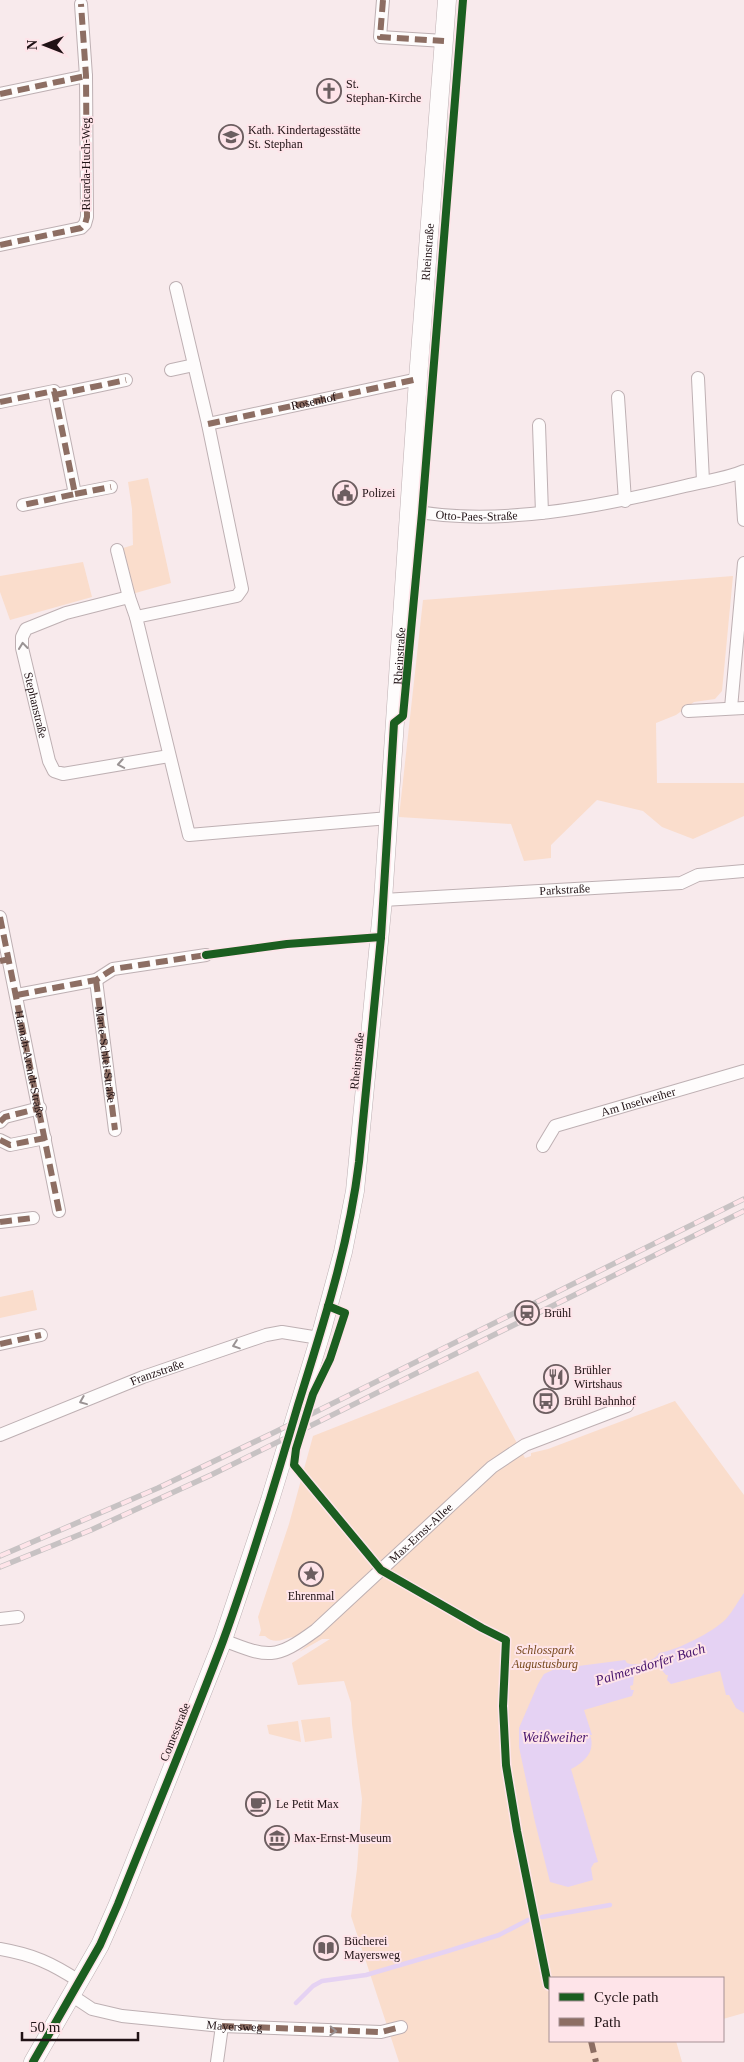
<svg xmlns="http://www.w3.org/2000/svg" width="744" height="2062" viewBox="0 0 744 2062" font-family="Georgia,serif">
<style>
.green{fill:#faddcc}
.water{fill:#e5d2f3}
.lines{fill:none;stroke-linecap:round;stroke-linejoin:round}
.stream{stroke:#e5d2f3;stroke-width:4.5}
.minor-casing{stroke:#beb0b3;stroke-width:14}
.secondary-casing{stroke:#beb0b3;stroke-width:19}
.minor{stroke:#fefcfc;stroke-width:12}
.secondary{stroke:#fefcfc;stroke-width:18}
.rail-casing{stroke:#c7c2c3;stroke-width:5.5}
.rail{stroke:#fee4e9;stroke-width:4;stroke-dasharray:11;stroke-linecap:butt}
.quiet{stroke:#8d6e63;stroke-width:6;stroke-dasharray:12 6;stroke-linecap:butt}
.cycleway-casing{stroke:#fee4e9;stroke-width:11}
.cycleway{stroke:#1b5e20;stroke-width:8}
.oneway{stroke:#9a9394}
.labels{text-anchor:middle;stroke-width:4;stroke-linejoin:round;paint-order:stroke}
.poi-label{font-size:12px;fill:#201215;stroke:#fee4e9;text-anchor:start}
.street-label{font-size:12px;fill:#201215;stroke:#fee4e9}
.park-label{font-size:12px;font-style:italic;fill:#78491e;stroke:#fee4e9}
.water-label{font-size:14px;font-style:italic;fill:#48156d;stroke:#fee4e9}
</style>
<rect width="100%" height="100%" fill="#f8eaec"/>
<!-- green -->
<g class="green">
<polygon points="148,478 171,583 132,594 120,549 133,545 132,509 128,482"/>
<polygon points="83,562 92,597 10,620 0,592 0,576"/>
<polygon points="733,576 722,691 715,699 694,702 676,715 656,723 657,783 744,783 744,816 693,839 662,827 643,811 597,800 551,845 551,858 524,861 511,824 399,817 423,600"/>
<polygon points="33,1290 37,1310 0,1318 0,1297"/>
<path d="M478,1371L525,1458L531,1456V1453L548,1449L675,1401L744,1495V2013L723,2019V1978H550V2041H676L682,2062H399L351,1916L357,1869L362,1799L352,1724L351,1703L344,1681L298,1685L292,1663L330,1639H322L299,1652L314,1639C307,1638 299,1636 293,1637C283,1639 274,1645 265,1636H259L261,1630L258,1617L289,1524L313,1436Z"/>
<polygon points="330,1717 332,1738 305,1742 301,1720"/>
<polygon points="298,1721 301,1742 269,1734 267,1725"/>
</g>
<!-- water -->
<path class="water" d="M744,1593V1713L736,1708L729,1695H726L720,1671L671,1684L667,1680L668,1675H666L660,1668L639,1673L634,1676L633,1685L630,1686L631,1690H634L632,1696L584,1710L592,1735H590C596,1752 584,1762 571,1769L598,1862L594,1863L591,1868L593,1880L568,1887L550,1882L535,1822L519,1747V1728L538,1684L544,1674L555,1669L625,1660L627,1663C636,1667 655,1661 659,1653C678,1650 713,1632 726,1619C733,1611 738,1601 744,1593Z"/>
<g class="lines">
<!-- stream -->
<g class="stream">
<polyline points="542,1917 610,1905"/>
<polyline points="296,2003 313,1986 322,1981 366,1975 448,1951 499,1935 528,1920"/>
</g>
<defs>
<g id="minor">
<polyline points="383,0 380,37 444,41"/>
<polyline points="0,94 86,76"/>
<polyline points="0,245 81,228 85,224 87,217 86,76 81,4"/>
<polyline points="176,288 208,424 242,589 237,596 136,617 189,835 389,818"/>
<polyline points="171,370 194,365"/>
<polyline points="698,378 703,481"/>
<polyline points="55,395 126,380"/>
<polyline points="618,397 625,501"/>
<polyline points="0,402 54,391 55,395 75,494 23,505"/>
<path id="s1" d="M208,424L418,379"/>
<polyline points="539,425 542,513"/>
<polyline points="741,473 744,520"/>
<polyline points="75,494 111,487"/>
<path id="s2" d="M409,510C494,528 602,506 685,486C704,481 726,479 744,471"/>
<polyline points="117,550 129,597"/>
<path id="s3" d="M136,617L129,597L66,613L26,629L22,637V648L49,761L54,771L63,774L169,756"/>
<polyline points="731,708 744,563"/>
<polyline points="688,711 744,708"/>
<path id="s4" d="M383,900L681,883L698,875L744,871"/>
<polyline points="0,917 59,1211"/>
<path id="s5" d="M96,980L115,1130"/>
<polyline points="17,995 96,980 113,969 206,955"/>
<polyline points="0,1122 5,1117 40,1108"/>
<polyline points="0,1140 10,1145 45,1138"/>
<path id="s6" d="M543,1146L555,1126L744,1071"/>
<polyline points="0,1222 33,1218"/>
<polyline points="0,1344 41,1335"/>
<path id="s7" d="M0,1435L143,1377L266,1335L282,1332L319,1338"/>
<polyline points="0,1619 18,1617"/>
<path id="s8" d="M223,1640C269,1658 275,1660 316,1630L492,1467L525,1445L627,1406"/>
<path d="M0,1949C34,1955 51,1963 79,1981"/>
<path id="s9" d="M71,1995L92,2009L122,2016L222,2026L381,2032L401,2027"/>
<polyline points="217,2062 222,2026"/>
</g>
<g id="secondary">
<path id="s10" d="M33,2062L100,1945L118,1904L223,1640L270,1500L322,1330L343,1252L355,1191L383,900L418,379L447,0"/>
</g>
</defs>
<!-- minor casing -->
<use href="#minor" class="minor-casing"/>
<!-- secondary casing -->
<use href="#secondary" class="secondary-casing"/>
<!-- minor -->
<use href="#minor" class="minor"/>
<!-- secondary -->
<use href="#secondary" class="secondary"/>
<defs>
<g id="rail">
<polyline points="0,1556 158,1488 273,1433 744,1199"/>
<polyline points="0,1567 91,1530 211,1475 744,1211"/>
</g>
</defs>
<!-- rail casing -->
<use href="#rail" class="rail-casing"/>
<!-- rail -->
<use href="#rail" class="rail"/>
<!-- quiet -->
<g class="quiet">
<polyline points="383,0 380,37 444,41"/>
<polyline points="0,94 86,76"/>
<polyline points="0,245 81,228 85,224 87,217 86,76 81,4"/>
<polyline points="55,395 126,380"/>
<polyline points="0,402 54,391 55,395 75,494 23,505"/>
<polyline points="208,424 418,379"/>
<polyline points="75,494 111,487"/>
<path id="s11" d="M0,917L59,1211"/>
<polyline points="0,961 10,959"/>
<polyline points="96,980 115,1130"/>
<polyline points="17,995 96,980 113,969 206,955"/>
<polyline points="0,1122 5,1117 40,1108"/>
<polyline points="0,1140 10,1145 45,1138"/>
<polyline points="0,1222 33,1218"/>
<polyline points="0,1344 41,1335"/>
<polyline points="222,2026 381,2032 401,2027"/>
<polyline points="591,2041 596,2062"/>
</g>
<defs>
<g id="cycleway">
<polyline points="206,955 287,944 381,937"/>
<polyline points="328,1306 345,1313 330,1359 313,1394 296,1449 294,1465 381,1570 482,1628 506,1640 503,1706 506,1765 517,1831 548,1985 550,1986"/>
<path d="M33,2062L100,1945L118,1904C153,1816 190,1729 223,1641C251,1564 275,1484 298,1405C323,1325 349,1245 359,1162L381,937L394,723L403,716L422,513L463,0"/>
</g>
</defs>
<!-- cycleway casing -->
<use href="#cycleway" class="cycleway-casing"/>
<!-- cycleway -->
<use href="#cycleway" class="cycleway"/>
</g>
<!-- one-way arrows -->
<defs><path id="oneway-chevron" d="M-2-3.5L2.5 0L-2 3.5" fill="none" stroke-width="1.6" stroke-linecap="round" stroke-linejoin="round" transform="scale(1.25)"/></defs>
<g class="oneway">
<use href="#oneway-chevron" transform="translate(23 646) rotate(-96)"/>
<use href="#oneway-chevron" transform="translate(121 764) rotate(170)"/>
<use href="#oneway-chevron" transform="translate(236 1345) rotate(161)"/>
<use href="#oneway-chevron" transform="translate(83 1401) rotate(158)"/>
<use href="#oneway-chevron" transform="translate(333 2031) rotate(3)"/>
</g>
<!-- icons -->
<defs>
<symbol id="church-ring" viewBox="-11 -11 22 22"><circle r="9.5" fill="#fee4e9" stroke="#6c5e60" stroke-width="1.5"/><path d="M-1.2-6h2.4v3.5h3.3v2.4h-3.3V6h-2.4V-.1h-3.3v-2.4h3.3Z" fill="#6c5e60"/></symbol>
<symbol id="school-ring" viewBox="-11 -11 22 22"><circle r="9.5" fill="#fee4e9" stroke="#6c5e60" stroke-width="1.5"/><path d="M0-5L7-2L0 1L-7-2ZM-4 1L0 2.5L4 1V4Q0 6-4 4Z" fill="#6c5e60"/></symbol>
<symbol id="civic-ring" viewBox="-11 -11 22 22"><circle r="9.5" fill="#fee4e9" stroke="#6c5e60" stroke-width="1.5"/><path d="M-.6-6.5H3V-4.5H.6V-3L4-1V1h2V6H-6V1h2V-1L-.6-3ZM-1.2 2.5V6h2.4V2.5Z" fill="#6c5e60"/></symbol>
<symbol id="station-ring" viewBox="-11 -11 22 22"><circle r="9.5" fill="#fee4e9" stroke="#6c5e60" stroke-width="1.5"/><path d="M-3-6H3Q5-6 5-4V2Q5 4 3 4L4.5 6H3L1.5 4h-3L-3 6H-4.5L-3 4Q-5 4-5 2V-4Q-5-6-3-6ZM-3.5-4v3h7v-3ZM-3.5 1v1.5H-2V1ZM2 1v1.5H3.5V1Z" fill="#6c5e60"/></symbol>
<symbol id="restaurant-ring" viewBox="-11 -11 22 22"><circle r="9.5" fill="#fee4e9" stroke="#6c5e60" stroke-width="1.5"/><path d="M-5-6h1v4h1v-4h1v4h1v-4h1v5L-1.5 .5V6h-2V.5L-5-1ZM5-6V6H3V1.5H1.5Q1.5-4 5-6Z" fill="#6c5e60"/></symbol>
<symbol id="bus-ring" viewBox="-11 -11 22 22"><circle r="9.5" fill="#fee4e9" stroke="#6c5e60" stroke-width="1.5"/><path d="M-5-6H5V4H4V6H2V4H-2V6H-4V4H-5ZM-3.5-4V0h7V-4ZM-3.5 1.2v1.5H-2V1.2ZM2 1.2v1.5H3.5V1.2Z" fill="#6c5e60"/></symbol>
<symbol id="sight-ring" viewBox="-11 -11 22 22"><circle r="9.5" fill="#fee4e9" stroke="#6c5e60" stroke-width="1.5"/><path d="M0-6L1.8-2.2L6-1.7L2.9 1.2L3.7 5.4L0 3.3L-3.7 5.4L-2.9 1.2L-6-1.7L-1.8-2.2Z" fill="#6c5e60"/></symbol>
<symbol id="cafe-ring" viewBox="-11 -11 22 22"><circle r="9.5" fill="#fee4e9" stroke="#6c5e60" stroke-width="1.5"/><path d="M-5.5-4.5H6V0H3Q3 3.5 0 3.5H-2.5Q-5.5 3.5-5.5 0ZM3-3.2v2h1.7v-2ZM-6 4.5H4V6H-6Z" fill="#6c5e60"/></symbol>
<symbol id="museum-ring" viewBox="-11 -11 22 22"><circle r="9.5" fill="#fee4e9" stroke="#6c5e60" stroke-width="1.5"/><path d="M0-6L6-3V-2H-6V-3ZM-5-1h2V3h-2ZM-1-1h2V3h-2ZM3-1h2V3H3ZM-6 4H6V6H-6Z" fill="#6c5e60"/></symbol>
<symbol id="library-ring" viewBox="-11 -11 22 22"><circle r="9.5" fill="#fee4e9" stroke="#6c5e60" stroke-width="1.5"/><path d="M-6-4Q-3-5.5-.7-3.5V5Q-3 3-6 4ZM6-4Q3-5.5 .7-3.5V5Q3 3 6 4Z" fill="#6c5e60"/></symbol>
</defs>
<g fill-rule="evenodd">
<use href="#church-ring" x="315" y="77" width="28" height="28"/>
<use href="#school-ring" x="217" y="123" width="28" height="28"/>
<use href="#civic-ring" x="331" y="479" width="28" height="28"/>
<use href="#station-ring" x="513" y="1299" width="28" height="28"/>
<use href="#restaurant-ring" x="542" y="1363" width="28" height="28"/>
<use href="#bus-ring" x="532" y="1387" width="28" height="28"/>
<use href="#sight-ring" x="297" y="1560" width="28" height="28"/>
<use href="#cafe-ring" x="244" y="1790" width="28" height="28"/>
<use href="#museum-ring" x="263" y="1824" width="28" height="28"/>
<use href="#library-ring" x="312" y="1934" width="28" height="28"/>
</g>
<g class="labels">
<!-- poi labels -->
<g class="poi-label">
<text x="346" y="88">St.<tspan x="346" dy="14">Stephan-Kirche</tspan></text>
<text x="248" y="134">Kath. Kindertagesstätte<tspan x="248" dy="14">St. Stephan</tspan></text>
<text x="362" y="497">Polizei</text>
<text x="544" y="1317">Brühl</text>
<text x="574" y="1374">Brühler<tspan x="574" dy="14">Wirtshaus</tspan></text>
<text x="564" y="1405">Brühl Bahnhof</text>
<text x="311" y="1600" text-anchor="middle">Ehrenmal</text>
<text x="276" y="1808">Le Petit Max</text>
<text x="294" y="1842">Max-Ernst-Museum</text>
<text x="344" y="1945">Bücherei<tspan x="344" dy="14">Mayersweg</tspan></text>
</g>
<!-- street labels -->
<g class="street-label">
<text transform="translate(86 164) rotate(-90)" y="4">Ricarda-Huch-Weg</text>
<text dy="4" stroke="none"><textPath href="#s10" startOffset="1874">Rheinstraße</textPath></text>
<text dy="4" stroke="none"><textPath href="#s1" startOffset="108">Rosenhof</textPath></text>
<text dy="4" stroke="none"><textPath href="#s2" startOffset="68">Otto-Paes-Straße</textPath></text>
<text dy="4" stroke="none"><textPath href="#s10" startOffset="1469">Rheinstraße</textPath></text>
<text dy="4" stroke="none"><textPath href="#s3" startOffset="208">Stephanstraße</textPath></text>
<text dy="4" stroke="none"><textPath href="#s4" startOffset="182">Parkstraße</textPath></text>
<text dy="4" stroke="none"><textPath href="#s5" startOffset="75">Marie-Schlei-Straße</textPath></text>
<text transform="translate(357 1061) rotate(-84)" y="4">Rheinstraße</text>
<text dy="4" stroke="none"><textPath href="#s11" startOffset="150">Hannah-Arendt-Straße</textPath></text>
<text dy="4" stroke="none"><textPath href="#s6" startOffset="110">Am Inselweiher</textPath></text>
<text dy="4" stroke="none"><textPath href="#s7" startOffset="169">Franzstraße</textPath></text>
<text dy="4" stroke="none"><textPath href="#s8" startOffset="244">Max-Ernst-Allee</textPath></text>
<text transform="translate(175 1732) rotate(-68)" y="4">Comesstraße</text>
<text dy="4" stroke="none"><textPath href="#s9" startOffset="169">Mayersweg</textPath></text>
</g>
<!-- park labels -->
<g class="park-label">
<text x="545" y="1654">Schlosspark<tspan x="545" dy="14">Augustusburg</tspan></text>
</g>
<!-- water labels -->
<g class="water-label">
<text transform="translate(650 1664) rotate(-17)" y="5">Palmersdorfer Bach</text>
<text x="555" y="1742">Weißweiher</text>
</g>
</g>
<!-- legend -->
<rect x="549" y="1977" width="175" height="65" fill="#fee4e9" stroke="#a59094"/>
<rect x="559" y="1993" width="25" height="8" fill="#1b5e20" stroke="#a59094"/>
<text x="594" y="2002" font-size="15" fill="#201215">Cycle path</text>
<rect x="559" y="2018" width="25" height="8" fill="#8d6e63" stroke="#a59094"/>
<text x="594" y="2027" font-size="15" fill="#201215">Path</text>
<!-- north arrow -->
<g transform="translate(45 45) rotate(270)" stroke="#fee4e9" stroke-width="4" paint-order="stroke">
<path d="M0-4L9 19L0 12L-9 19Z" fill="#201215"/>
<text y="-8" font-size="14" font-weight="bold" text-anchor="middle" fill="#201215">N</text>
</g>
<!-- scale -->
<path d="M22 2032v8h116v-8" fill="none" stroke="#201215" stroke-width="2.5"/>
<text x="30" y="2032" font-size="15" fill="#201215" stroke="#fee4e9" stroke-width="4" paint-order="stroke">50 m</text>
</svg>
